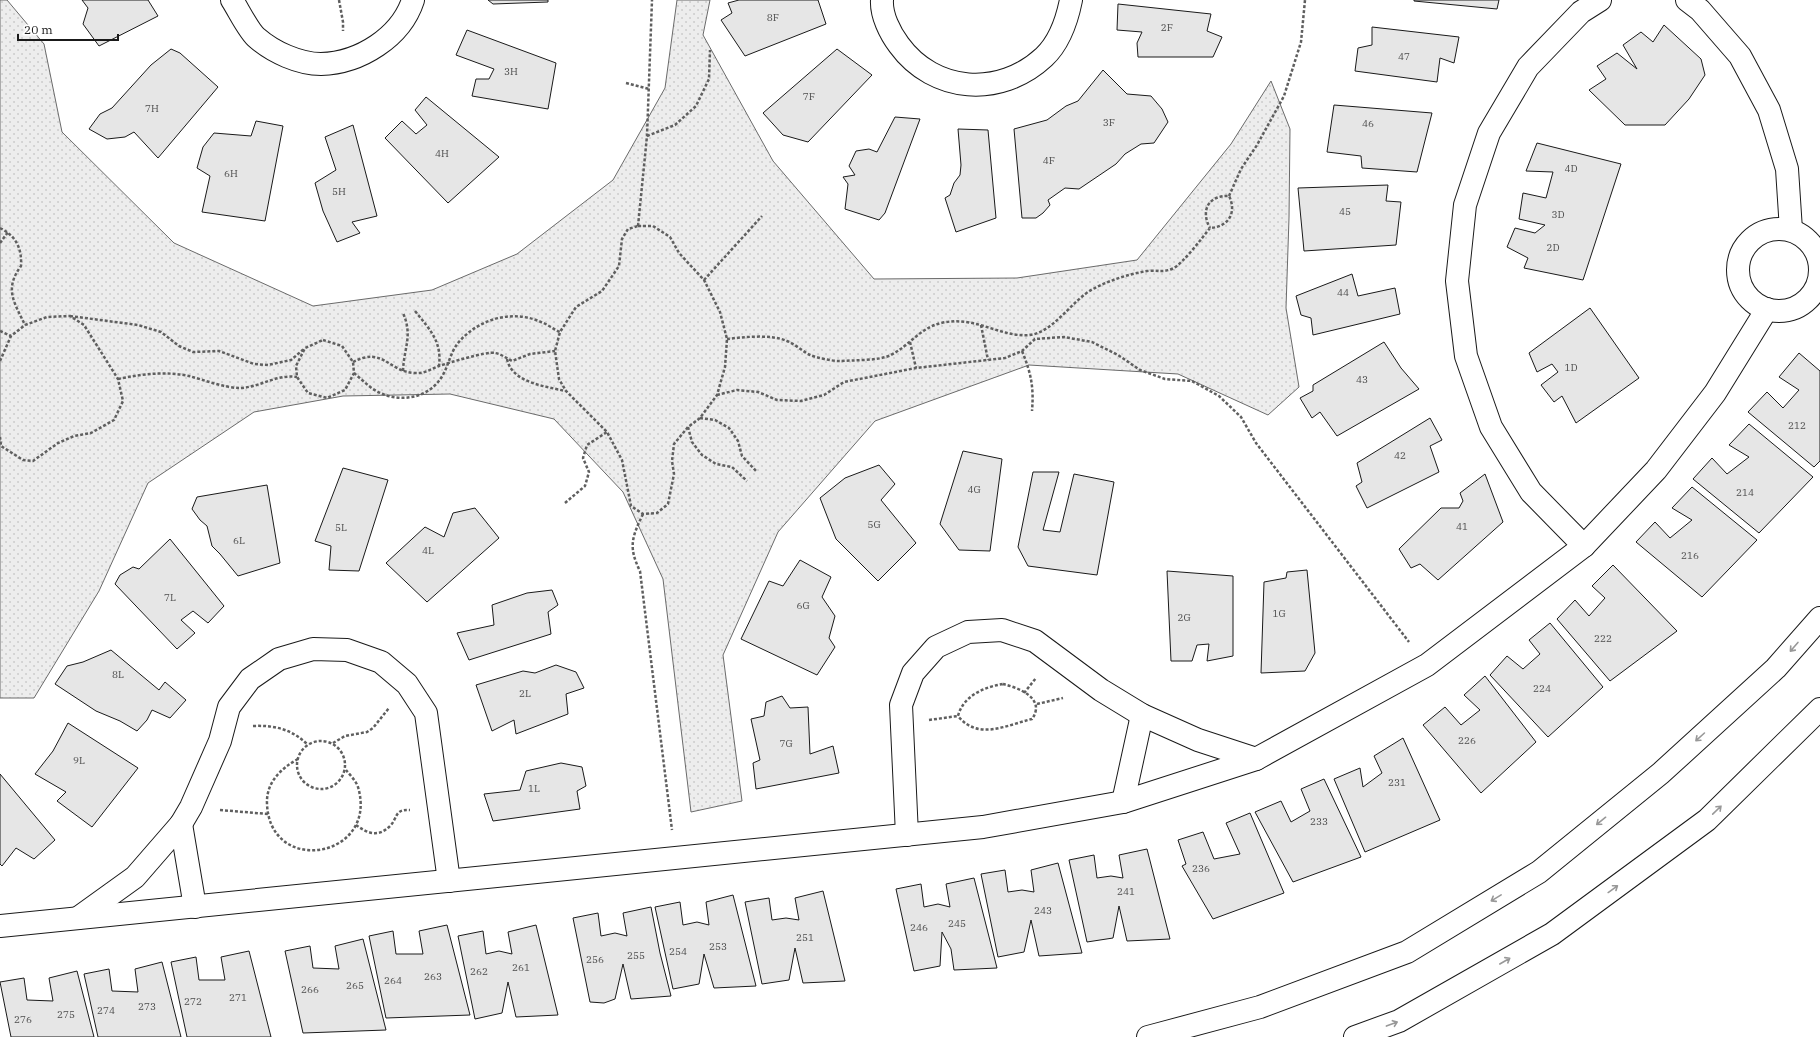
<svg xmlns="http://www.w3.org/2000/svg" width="1820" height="1037" viewBox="0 0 1820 1037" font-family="'IBM Plex Serif',serif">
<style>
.park{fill:url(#park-dots);stroke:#6a6a6a}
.building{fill:#e6e6e6;stroke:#1a1a1a}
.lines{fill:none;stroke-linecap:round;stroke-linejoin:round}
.minor-casing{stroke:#1a1a1a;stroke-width:24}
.path{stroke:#5f5f5f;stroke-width:2.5;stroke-dasharray:3 2;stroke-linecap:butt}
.minor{stroke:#fff;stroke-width:22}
.oneway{stroke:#989898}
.labels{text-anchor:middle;stroke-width:3;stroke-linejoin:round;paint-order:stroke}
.number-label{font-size:10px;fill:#4d4d4d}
</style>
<defs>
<pattern id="park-dots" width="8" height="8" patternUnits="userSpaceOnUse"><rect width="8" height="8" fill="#ededed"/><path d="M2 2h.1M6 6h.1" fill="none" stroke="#cbcbcb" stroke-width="1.8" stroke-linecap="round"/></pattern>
</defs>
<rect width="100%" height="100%" fill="#fff"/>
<!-- park -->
<polygon class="park" points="0,0 7,0 44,44 62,132 174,243 313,306 432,290 517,254 613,180 665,88 677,0 710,0 703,35 773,161 874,279 1017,278 1137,260 1231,144 1271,81 1290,129 1289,218 1286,308 1299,387 1268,415 1178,374 1029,365 875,421 778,532 723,655 742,801 691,812 663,579 623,492 554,419 450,394 343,396 254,412 148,483 99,591 34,698 0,698"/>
<!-- building -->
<g class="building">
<polygon points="82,0 148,0 158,16 99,46 83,24 88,8"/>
<polygon points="488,0 548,0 548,2 493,4"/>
<polygon points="739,0 818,0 826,24 745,56 721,20 732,13 728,3"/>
<polygon points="1414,0 1499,0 1497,9 1414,1"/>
<polygon points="1118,4 1211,14 1207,31 1222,37 1213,57 1138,57 1137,43 1142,32 1117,30"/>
<polygon points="1664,25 1701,59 1705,75 1689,99 1665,125 1625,125 1589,90 1606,79 1597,66 1617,53 1637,69 1623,45 1641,32 1653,42"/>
<polygon points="1372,27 1459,37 1454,63 1440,58 1437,82 1355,71 1358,48 1372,45"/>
<polygon points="467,30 556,63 548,109 472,96 476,79 489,79 494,69 456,55"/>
<polygon points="171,49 180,53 218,87 158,158 134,132 125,137 107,139 89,129 100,114 112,108 151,65"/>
<polygon points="837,49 872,75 808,142 783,135 763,113"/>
<polygon points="1103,70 1127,94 1151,96 1162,109 1168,122 1154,143 1141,144 1125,154 1116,164 1079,189 1065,188 1048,200 1050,205 1043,213 1036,218 1022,218 1014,129 1047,120 1066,106 1078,101"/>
<polygon points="426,97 499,157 448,203 385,138 402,121 416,134 427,125 415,110"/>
<polygon points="1334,105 1432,113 1417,172 1362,168 1361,156 1327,152"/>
<polygon points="895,117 920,119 885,213 879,220 845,209 848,184 843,177 855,175 849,166 856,151 869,149 877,152"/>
<polygon points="256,121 283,126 265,221 202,212 210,176 197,168 203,147 214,133 251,136"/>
<polygon points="353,125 377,216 352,222 360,233 337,242 323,211 315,183 336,170 325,137"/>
<polygon points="958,129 988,130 996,218 956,232 945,198 950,195 954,183 960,175 961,165"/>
<polygon points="1537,143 1621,164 1583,280 1524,268 1528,258 1507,247 1515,228 1535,233 1545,225 1519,219 1523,193 1546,198 1553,172 1526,171"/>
<polygon points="1388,185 1386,201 1401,202 1396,245 1304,251 1298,188"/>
<polygon points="1352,274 1358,296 1395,288 1400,314 1313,335 1311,318 1301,315 1296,296"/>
<polygon points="1590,308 1639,378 1576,423 1562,396 1554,402 1541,385 1558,372 1552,364 1537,372 1529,353"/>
<polygon points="1384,342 1401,368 1419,389 1337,436 1320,412 1312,418 1300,398 1313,391 1313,385"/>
<polygon points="1799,353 1820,371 1820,461 1814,467 1748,412 1767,392 1783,408 1799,390 1779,377"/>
<polygon points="1430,418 1442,440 1430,446 1439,472 1367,508 1356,486 1362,482 1357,463"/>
<polygon points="1749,424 1813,477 1759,533 1693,479 1712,458 1727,474 1749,457 1729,445"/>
<polygon points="963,451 1002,459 990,551 959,550 940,524"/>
<polygon points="879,465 895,484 881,500 916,543 878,581 836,539 820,498 845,478"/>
<polygon points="343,468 388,480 359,571 329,570 331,546 315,541"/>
<polygon points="1033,472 1059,472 1043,530 1060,532 1074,474 1114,482 1097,575 1028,566 1018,547"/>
<polygon points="1485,474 1503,522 1438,580 1420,564 1411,568 1399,549 1441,508 1459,508 1463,501 1460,493"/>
<polygon points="267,485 280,563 238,576 220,554 212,546 207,526 200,520 192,509 197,497"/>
<polygon points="1692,487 1757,540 1702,597 1636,542 1655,522 1670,538 1692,520 1672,508"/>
<polygon points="475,508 499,538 427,602 386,563 425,527 444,537 453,513"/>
<polygon points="170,539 224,606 208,623 193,611 181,620 195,633 177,649 115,584 120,575 133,567 139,569"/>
<polygon points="800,560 831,577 822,597 835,616 829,638 835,647 817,675 741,639 769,581 783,586"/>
<polygon points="1613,565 1677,631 1610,681 1557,619 1575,600 1589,616 1605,598 1592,586"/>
<polygon points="1307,570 1315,653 1305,671 1261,673 1264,582 1286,578 1287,572"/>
<polygon points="1167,571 1233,576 1233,656 1207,661 1209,644 1197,645 1192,661 1171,661"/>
<polygon points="552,590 558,605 548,612 551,634 469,660 457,633 494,625 492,605 527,593"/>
<polygon points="1550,623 1603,687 1548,737 1490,675 1507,656 1523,669 1540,654 1529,640"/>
<polygon points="111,650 159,690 165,682 186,700 170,718 152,710 147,720 137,731 120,721 96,711 55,684 67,666 83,662"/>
<polygon points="556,665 576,672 584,688 566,694 568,714 516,734 514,720 492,731 476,685 523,671 535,673"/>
<polygon points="1485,676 1536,742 1481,793 1423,725 1445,707 1461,725 1480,710 1464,695"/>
<polygon points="782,696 790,708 808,707 810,754 833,746 839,773 756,789 753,763 760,760 751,719 764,716 766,702"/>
<polygon points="68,723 138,768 92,827 57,801 66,792 35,774 53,751"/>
<polygon points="1403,738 1440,820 1365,852 1334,779 1360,768 1363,787 1382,773 1374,756"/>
<polygon points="561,763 582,767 586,786 577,791 580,809 493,821 484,794 520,790 526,771"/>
<polygon points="0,774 55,840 34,859 16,848 2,866 0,864"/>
<polygon points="1324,779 1361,857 1293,882 1255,812 1281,801 1291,822 1310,811 1301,789"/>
<polygon points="1250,813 1284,893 1213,919 1182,866 1186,864 1178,840 1203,832 1214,859 1240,854 1226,823"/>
<polygon points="1147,849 1170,939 1127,941 1119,906 1113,938 1087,942 1069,860 1094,855 1097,878 1111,876 1123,878 1119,855"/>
<polygon points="1058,863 1082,953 1039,956 1031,920 1024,952 998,957 981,874 1005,870 1008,892 1022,890 1034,892 1031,870"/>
<polygon points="974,878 997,968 954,970 951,949 942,932 940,966 914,971 896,889 921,884 924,907 938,904 950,907 946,884"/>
<polygon points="823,891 845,981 803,983 795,948 789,980 762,984 745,902 769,898 772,920 786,918 799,920 795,898"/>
<polygon points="733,895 756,986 714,988 704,954 699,984 673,989 655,907 680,902 683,925 697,922 709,925 706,902"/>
<polygon points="651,907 660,953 671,996 631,999 623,964 615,999 604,1003 590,1002 573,918 598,913 601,936 615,933 627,936 623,913"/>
<polygon points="447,925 470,1015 386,1018 369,936 393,931 396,954 423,954 419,931"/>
<polygon points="536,925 558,1015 516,1017 508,982 502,1013 475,1019 458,936 483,931 486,954 499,951 512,954 508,932"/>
<polygon points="363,939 386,1030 303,1033 285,951 310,946 313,968 339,969 335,946"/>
<polygon points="249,951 271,1037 187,1037 171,962 196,957 199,980 225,980 221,957"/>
<polygon points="162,962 181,1037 98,1037 84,974 109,969 112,991 138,992 135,969"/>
<polygon points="77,971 94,1037 11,1037 0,982 24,978 27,1000 53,1001 49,978"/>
</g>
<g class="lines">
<defs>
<g id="minor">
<path d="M232,0C238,9 249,32 257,38C273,52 299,64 321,64C360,63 401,37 413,0"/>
<path d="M882,0C881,15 890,33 899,45C934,93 1000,98 1044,57C1060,42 1067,20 1071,0"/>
<polyline points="1687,0 1700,10 1740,56 1769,110 1787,169 1791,230"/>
<circle cx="1779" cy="270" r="41"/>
<polyline points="1584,546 1531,492 1491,427 1466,356 1457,281 1465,205 1489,133 1528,67 1581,12 1600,0"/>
<polyline points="1123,802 1142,715"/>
<polyline points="181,824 195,907"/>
<polyline points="907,835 901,705 913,673 936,647 968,632 1002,630 1035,641 1101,690 1142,715 1198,740 1256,759"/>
<polyline points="78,918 135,877 181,824 191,807 220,741 229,707 250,679 279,659 313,649 347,650 381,662 407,684 426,713 449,881"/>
<polyline points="0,926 983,827 1123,802 1256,759 1427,665 1584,546 1656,470 1715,393 1767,309"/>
<polyline points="1148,1037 1260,1007 1407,952 1539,872 1661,773 1776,668 1820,618"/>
<polyline points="1355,1037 1399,1021 1552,934 1707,820 1820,709"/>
</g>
</defs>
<!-- minor casing -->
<use href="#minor" class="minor-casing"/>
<!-- path -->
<g class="path">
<polyline points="339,0 343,22 343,31"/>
<polyline points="626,83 649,89"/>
<polyline points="647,136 675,125 696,106 709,79 710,50"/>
<polyline points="1229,196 1241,169 1257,145 1284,96 1301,42 1305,0"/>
<polygon points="638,226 653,226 670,237 679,253 704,280 720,312 727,339 725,367 717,395 700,418 688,427 674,444 672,461 674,474 668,504 657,513 643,514 631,506 622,460 607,432 566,391 559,379 555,351 560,332 576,307 602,291 619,266 622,239 628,229"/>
<polyline points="638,226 647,136 652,0"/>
<path d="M0,228C16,236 22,248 21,266C4,289 14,302 25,325"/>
<polyline points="0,243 8,232"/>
<polyline points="704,280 762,216"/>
<path d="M415,311C430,330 442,341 439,366"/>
<polyline points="70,316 138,325 161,332 179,346 193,352 219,351 254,364 268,365 291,360 305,348"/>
<polyline points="981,325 988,360"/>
<polyline points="0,331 11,336"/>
<path d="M727,339C744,337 771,334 787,341C795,344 802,351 810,355C818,358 831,361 840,361C853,360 879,361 891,355C910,345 920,328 941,323C976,315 1000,338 1030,335C1054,332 1072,300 1093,289C1110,280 1129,274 1147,271C1157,270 1164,273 1174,268C1184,262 1202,238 1210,228C1229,227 1237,212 1229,196C1209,195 1200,210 1210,228"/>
<polygon points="323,340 342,346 353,362 354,373 345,390 327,398 308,393 297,377 296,366 305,348"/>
<polyline points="910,342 916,368"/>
<path d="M1022,351C1031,373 1034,387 1032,411"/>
<path d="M507,359C512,383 545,386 565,391"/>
<polyline points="0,361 11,336 25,325 47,317 70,316 84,325 118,379 123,401 114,420 91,433 74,436 58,443 33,461 23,460 1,446 0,437"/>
<path d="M353,362C384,346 388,372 415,373C424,374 431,369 439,366C448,363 487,351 495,353C501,354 506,358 512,361L530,354L555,351"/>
<path d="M403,371C404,347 413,336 403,313"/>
<path d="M354,373C360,378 366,384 373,389C394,403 426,401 441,378C448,368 450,353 458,343C478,319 512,309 541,322C547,324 553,329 560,332"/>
<path d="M118,379C142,374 165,371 189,376C204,380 225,388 240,388C261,387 276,374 297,377"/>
<polyline points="717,395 737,390 758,392 777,400 801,401 824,395 844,382 916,368 1005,358 1022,351 1035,339 1064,337 1092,342 1118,355 1140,370 1165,379 1192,381 1219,396 1241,417 1256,443 1409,642"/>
<polyline points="700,418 715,420 729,428 738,441 742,456 756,471"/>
<polyline points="688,427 692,442 702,455 716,464 732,467 747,481"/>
<polyline points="565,503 585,486 589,472 583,458 587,445 607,432"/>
<path d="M643,514C632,537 628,547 640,571L672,830"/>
<path d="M1003,684C1020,688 1046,699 1032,719C1007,725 978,741 958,716C963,696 984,687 1003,684Z"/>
<polyline points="1024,693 1036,678"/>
<polyline points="1037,704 1063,698"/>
<polyline points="929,720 958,716"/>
<path d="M253,726C274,725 292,729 308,745"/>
<circle cx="321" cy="765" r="24"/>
<polyline points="333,743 345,736 367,732 373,728 389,708"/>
<path d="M298,759C280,769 266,783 267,804C270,877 379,858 358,787C356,781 350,775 346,770"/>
<polyline points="220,810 268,814"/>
<path d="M356,825C367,833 378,838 390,826C398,818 394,809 410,810"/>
</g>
<!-- minor -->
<use href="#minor" class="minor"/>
</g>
<!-- one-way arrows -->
<defs><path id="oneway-shaft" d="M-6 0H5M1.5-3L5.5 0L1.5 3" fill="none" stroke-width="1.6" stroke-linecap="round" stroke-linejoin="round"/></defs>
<g class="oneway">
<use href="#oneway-shaft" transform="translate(1794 647) rotate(131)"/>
<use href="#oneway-shaft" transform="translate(1700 737) rotate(138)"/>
<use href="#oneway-shaft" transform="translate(1717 810) rotate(-44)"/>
<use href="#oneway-shaft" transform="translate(1601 821) rotate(141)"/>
<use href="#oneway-shaft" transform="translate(1613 889) rotate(-36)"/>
<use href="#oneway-shaft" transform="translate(1496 898) rotate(149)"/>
<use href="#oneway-shaft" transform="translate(1505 961) rotate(-30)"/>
<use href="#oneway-shaft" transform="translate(1392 1024) rotate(-20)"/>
</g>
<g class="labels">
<!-- number labels -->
<g class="number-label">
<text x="773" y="21">8F</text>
<text x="1167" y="31">2F</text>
<text x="1404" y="60">47</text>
<text x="511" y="75">3H</text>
<text x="809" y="100">7F</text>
<text x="152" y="112">7H</text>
<text x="1109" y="126">3F</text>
<text x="1368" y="127">46</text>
<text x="442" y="157">4H</text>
<text x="1049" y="164">4F</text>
<text x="1571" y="172">4D</text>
<text x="231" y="177">6H</text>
<text x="339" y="195">5H</text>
<text x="1345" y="215">45</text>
<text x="1558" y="218">3D</text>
<text x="1553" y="251">2D</text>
<text x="1343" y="296">44</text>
<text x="1571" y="371">1D</text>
<text x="1362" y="383">43</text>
<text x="1797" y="429">212</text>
<text x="1400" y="459">42</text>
<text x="974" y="493">4G</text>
<text x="1745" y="496">214</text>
<text x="874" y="528">5G</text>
<text x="1462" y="530">41</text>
<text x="341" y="531">5L</text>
<text x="239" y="544">6L</text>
<text x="428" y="554">4L</text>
<text x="1690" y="559">216</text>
<text x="170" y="601">7L</text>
<text x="803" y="609">6G</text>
<text x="1279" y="617">1G</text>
<text x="1184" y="621">2G</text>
<text x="1603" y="642">222</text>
<text x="118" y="678">8L</text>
<text x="1542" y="692">224</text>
<text x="525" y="697">2L</text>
<text x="1467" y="744">226</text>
<text x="786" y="747">7G</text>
<text x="79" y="764">9L</text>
<text x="1397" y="786">231</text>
<text x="534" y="792">1L</text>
<text x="1319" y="825">233</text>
<text x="1201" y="872">236</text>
<text x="1126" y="895">241</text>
<text x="1043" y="914">243</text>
<text x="957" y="927">245</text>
<text x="919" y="931">246</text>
<text x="805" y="941">251</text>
<text x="718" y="950">253</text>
<text x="678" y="955">254</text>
<text x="636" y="959">255</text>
<text x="595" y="963">256</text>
<text x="521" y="971">261</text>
<text x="479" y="975">262</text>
<text x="433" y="980">263</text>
<text x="393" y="984">264</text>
<text x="355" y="989">265</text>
<text x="310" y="993">266</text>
<text x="238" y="1001">271</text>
<text x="193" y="1005">272</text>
<text x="147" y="1010">273</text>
<text x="106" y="1014">274</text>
<text x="66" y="1018">275</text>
<text x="23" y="1023">276</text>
</g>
</g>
<!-- scale -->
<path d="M18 34v6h100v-6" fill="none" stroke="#1a1a1a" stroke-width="2"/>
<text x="24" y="34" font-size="12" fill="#1a1a1a" stroke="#ffffff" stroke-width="3" paint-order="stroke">20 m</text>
</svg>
